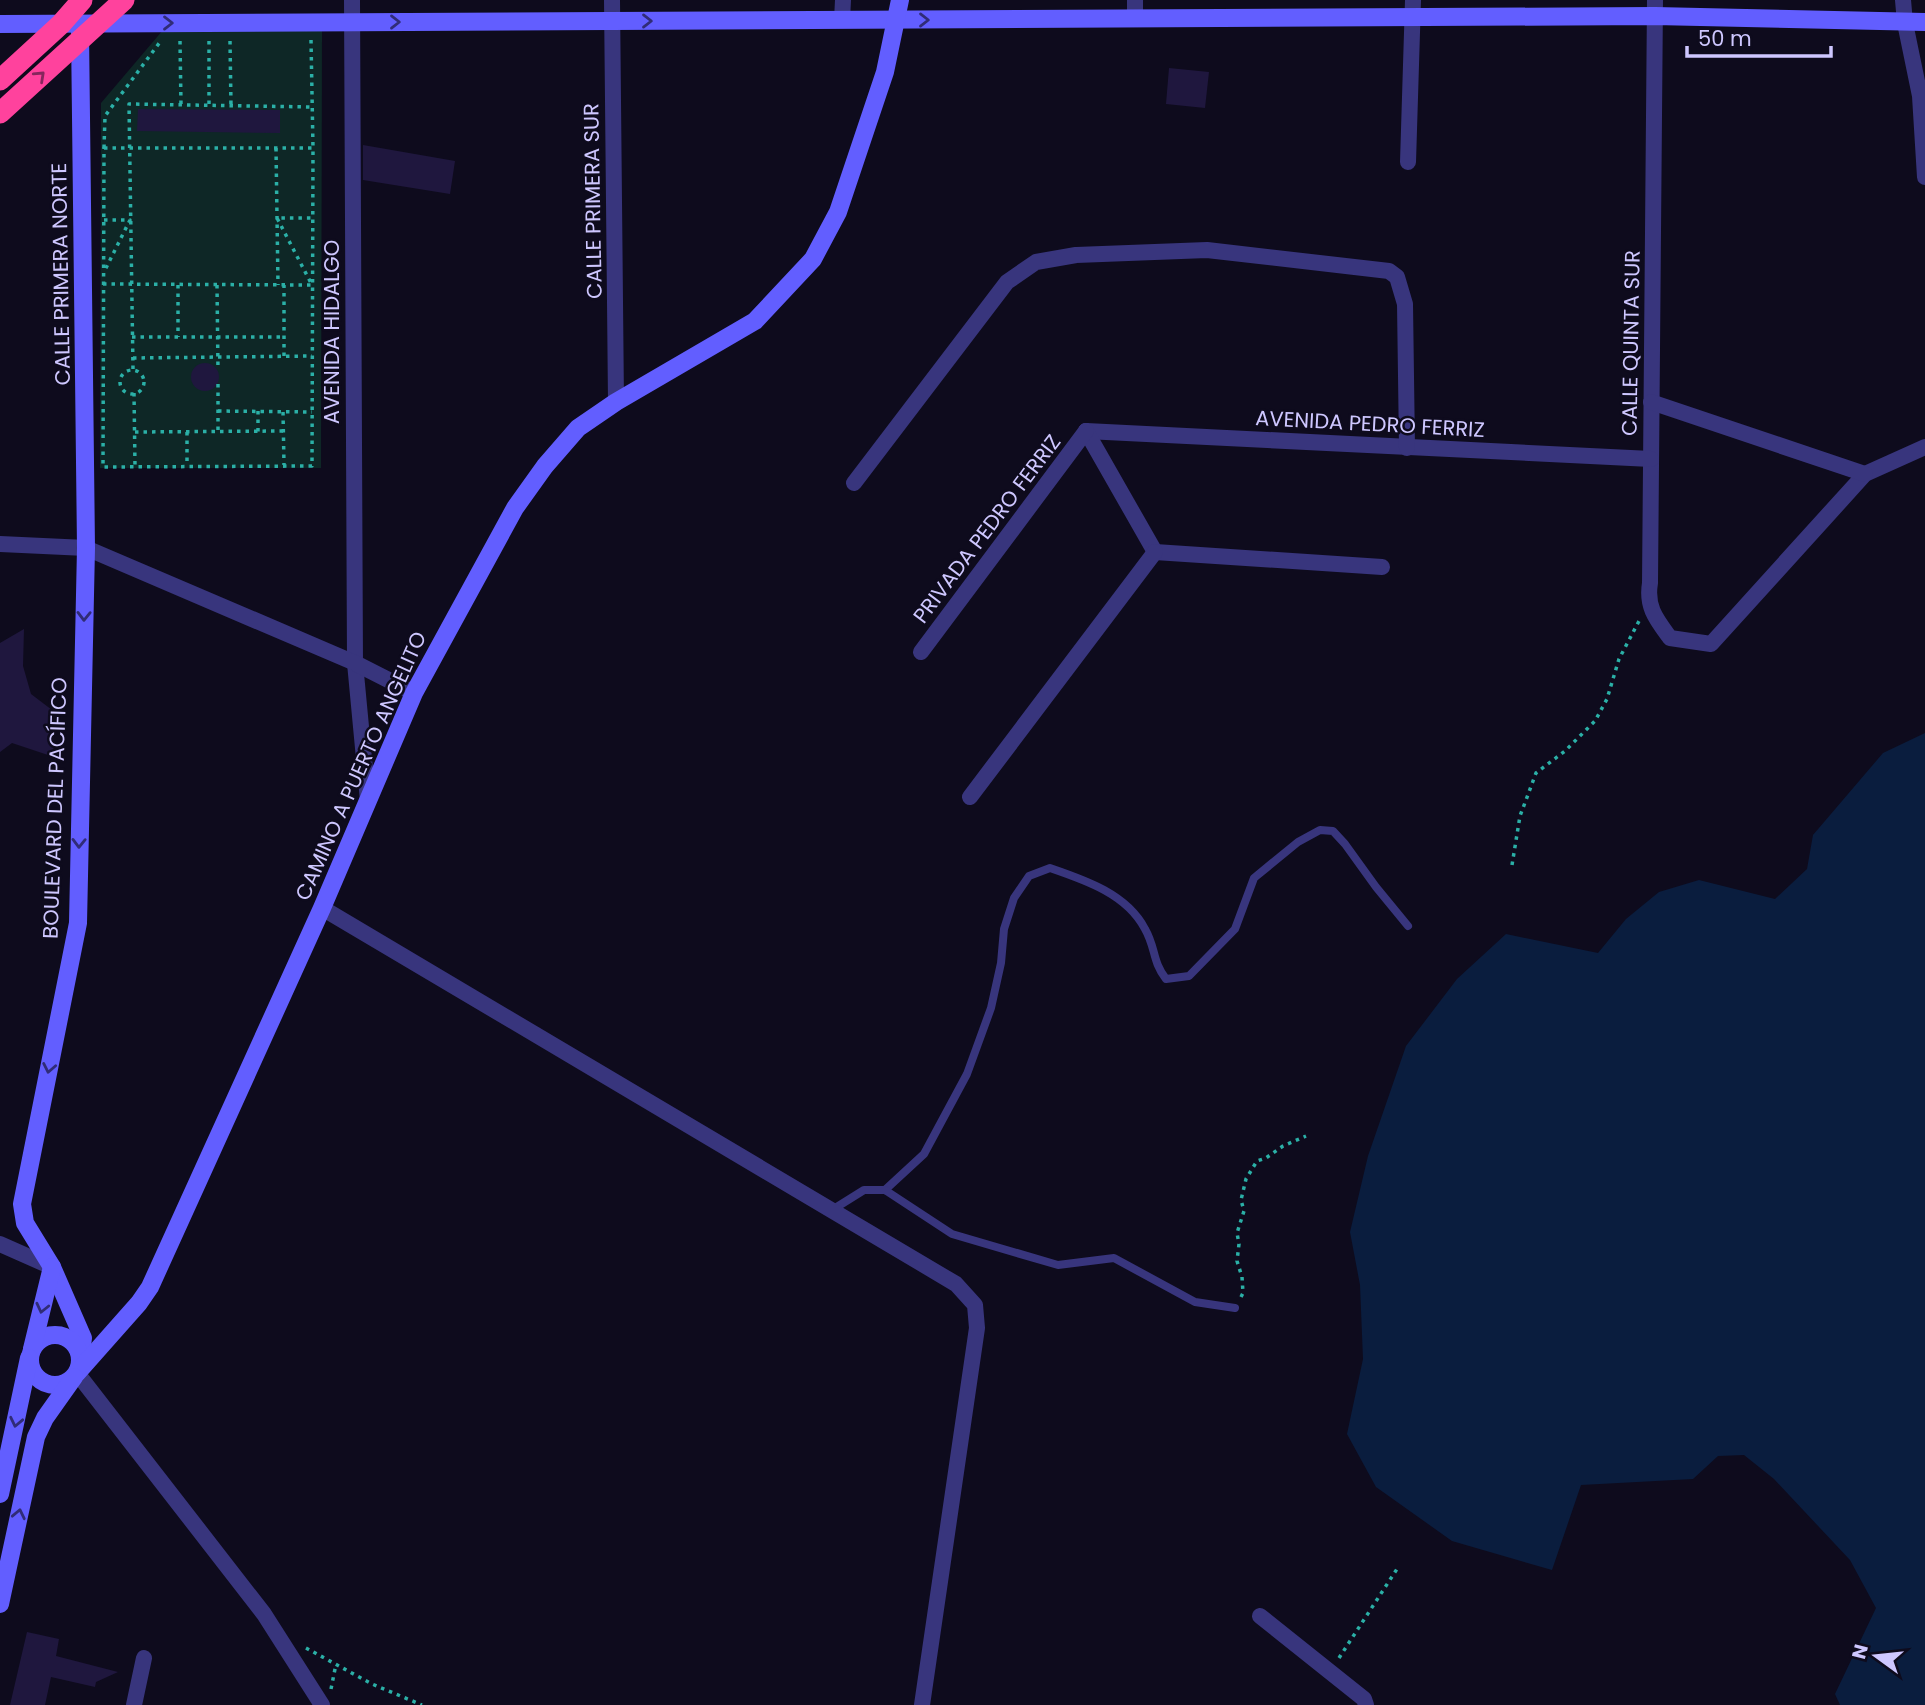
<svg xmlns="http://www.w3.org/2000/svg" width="1925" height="1705" viewBox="0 0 1925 1705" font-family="Poppins,sans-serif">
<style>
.green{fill:#0e2726}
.water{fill:#0a1d3e}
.building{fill:#1f173e}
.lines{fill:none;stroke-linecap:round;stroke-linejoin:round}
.path{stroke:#2bb0a7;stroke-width:3.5;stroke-dasharray:3.5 5;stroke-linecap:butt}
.lane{stroke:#38357d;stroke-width:8}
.street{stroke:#38357d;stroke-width:16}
.secondary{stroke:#625eff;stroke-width:18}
.highway{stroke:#ff429d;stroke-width:21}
.oneway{stroke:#302c77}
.oneway2{stroke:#86265d}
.labels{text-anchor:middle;stroke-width:5;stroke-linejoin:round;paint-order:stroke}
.street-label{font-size:21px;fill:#cec7ff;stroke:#0e0b1d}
</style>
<rect width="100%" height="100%" fill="#0e0b1d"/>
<!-- green -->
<polygon class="green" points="322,29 321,468 100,468 101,103 163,30"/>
<!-- water -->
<polygon class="water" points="1925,733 1925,1705 1840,1705 1835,1694 1876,1608 1850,1560 1774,1479 1744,1455 1718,1456 1693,1479 1581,1485 1552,1570 1452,1541 1376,1487 1347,1434 1363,1359 1360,1285 1350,1232 1368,1156 1406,1046 1457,979 1506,934 1598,953 1626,919 1659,892 1699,880 1775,899 1807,869 1813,835 1883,753"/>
<!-- building -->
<g class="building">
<polygon points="1169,68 1209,72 1205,108 1166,104"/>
<polygon points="138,109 280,110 280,133 137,131"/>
<polygon points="363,145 455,161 450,194 363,180"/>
<circle cx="205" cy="377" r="14"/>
<polygon points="24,629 23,666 31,694 52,710 54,757 12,743 0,752 0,643"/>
<polygon points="27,1632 59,1639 56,1656 118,1672 96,1682 95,1687 51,1677 45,1705 10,1705"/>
</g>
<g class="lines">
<!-- path -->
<g class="path">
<polyline points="311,40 313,148"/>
<polyline points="180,41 181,105"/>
<polyline points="209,41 209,105"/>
<polyline points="230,41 231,106"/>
<polygon points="104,148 313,148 312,466 103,467"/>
<polyline points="104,148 105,116 160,42"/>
<polyline points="276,148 278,285"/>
<polyline points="104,220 130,220 105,270"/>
<polyline points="103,284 312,285 277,218 312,218"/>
<polyline points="178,285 178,337"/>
<polyline points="217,285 218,370"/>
<polyline points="132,337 284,337"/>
<polyline points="284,356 284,285"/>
<polyline points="133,358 312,356"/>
<polyline points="133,369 129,104 313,107"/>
<circle cx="132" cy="382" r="12"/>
<polyline points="218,384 218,432"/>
<polyline points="134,393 135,467"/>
<polyline points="218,411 312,412"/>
<polyline points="258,411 258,432"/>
<polyline points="283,412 284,465"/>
<polyline points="135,432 283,431"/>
<polyline points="187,432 187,466"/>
<polyline points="1512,865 1520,816 1536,773 1565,751 1595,721 1607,699 1619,659 1639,621"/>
<polyline points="1241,1297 1243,1293 1242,1277 1237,1261 1239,1244 1237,1233 1244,1211 1241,1200 1246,1179 1257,1161 1266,1158 1283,1146 1306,1136"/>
<polyline points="306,1648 372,1684 422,1705"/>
<polyline points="1339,1658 1397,1569"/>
<polyline points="331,1689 336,1664"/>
</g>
<!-- lane -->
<g class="lane">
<path d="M885,1190L924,1154L967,1074L991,1008L1001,963L1004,929L1014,898L1029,876L1050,868C1085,880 1127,894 1145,929C1156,948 1152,961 1166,979L1189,976L1235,929L1254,878L1298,842L1320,830L1333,831L1345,844L1376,887L1408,926"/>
<polyline points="832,1210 864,1190 885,1190 952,1234 1058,1265 1114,1258 1195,1302 1235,1308"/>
</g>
<!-- street -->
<g class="street">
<polyline points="352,0 355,663 368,801"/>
<polyline points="612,0 616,402"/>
<polyline points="1135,0 1135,18"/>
<path d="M1655,0L1650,583C1646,607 1656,619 1670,638L1711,644L1865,474L1925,447"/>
<polyline points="1903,0 1905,23 1920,96 1925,177"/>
<polyline points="842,20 843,0"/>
<polyline points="1408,162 1413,0"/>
<polyline points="1651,402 1865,474"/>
<polyline points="1086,431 1651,459"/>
<polyline points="1086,431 1155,552"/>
<polyline points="854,483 1007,282 1036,262 1076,255 1207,250 1389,271 1397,277 1405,304 1407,448"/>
<polyline points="0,544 86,548 355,663 414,693"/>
<polyline points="1155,552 1382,567"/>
<polyline points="921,652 1086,431"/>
<polyline points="970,797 1155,552"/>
<polyline points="322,908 956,1284 975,1305 977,1328 922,1705"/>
<polyline points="0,1244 52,1267"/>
<polyline points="77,1373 264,1614 322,1705"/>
<polyline points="1260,1616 1364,1699 1366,1705"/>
<polyline points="134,1705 144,1658"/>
</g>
<!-- secondary -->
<g class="secondary">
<polyline points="0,24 1655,16 1925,22"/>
<polyline points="80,31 86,548 78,923 22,1204 25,1223 52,1267 83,1338 80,1362"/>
<circle cx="55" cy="1360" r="25"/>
<polyline points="32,1349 52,1267"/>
<polyline points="77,1373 139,1303 150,1287 322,908 414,693 515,508 545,466 578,428 616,402 755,321 813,259 838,212 885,72 900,0"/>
<polyline points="0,1494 29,1358"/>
<polyline points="0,1604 36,1437 45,1418 74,1377"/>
</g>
<!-- highway -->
<g class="highway">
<polyline points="0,80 61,24 82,0"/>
<polyline points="0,113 124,0"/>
</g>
</g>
<!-- one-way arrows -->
<defs><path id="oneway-chevron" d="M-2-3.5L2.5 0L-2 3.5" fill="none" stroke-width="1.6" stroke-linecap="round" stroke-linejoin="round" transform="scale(1.75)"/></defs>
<g class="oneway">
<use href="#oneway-chevron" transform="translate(924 20)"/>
<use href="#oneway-chevron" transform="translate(647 21)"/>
<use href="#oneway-chevron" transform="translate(395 22)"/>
<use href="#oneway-chevron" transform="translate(168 23)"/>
<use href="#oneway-chevron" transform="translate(84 616) rotate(91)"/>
<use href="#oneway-chevron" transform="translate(79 843) rotate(91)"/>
<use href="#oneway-chevron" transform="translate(49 1068) rotate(101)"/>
<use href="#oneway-chevron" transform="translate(42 1308) rotate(103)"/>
<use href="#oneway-chevron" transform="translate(16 1422) rotate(102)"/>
<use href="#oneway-chevron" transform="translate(19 1514) rotate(-78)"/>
</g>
<use class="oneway2" href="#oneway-chevron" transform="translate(40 76) rotate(-43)"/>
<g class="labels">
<!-- street labels -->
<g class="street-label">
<text transform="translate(593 201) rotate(-91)" y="7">CALLE PRIMERA SUR</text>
<text transform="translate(61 274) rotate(-91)" y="7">CALLE PRIMERA NORTE</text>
<text transform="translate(332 332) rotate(-90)" y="7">AVENIDA HIDALGO</text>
<text transform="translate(1631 343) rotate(-89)" y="7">CALLE QUINTA SUR</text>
<text transform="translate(1370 424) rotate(3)" y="7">AVENIDA PEDRO FERRIZ</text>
<text transform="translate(987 529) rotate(-53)" y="7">PRIVADA PEDRO FERRIZ</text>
<text transform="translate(361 766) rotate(-66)" y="7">CAMINO A PUERTO ANGELITO</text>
<text transform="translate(55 808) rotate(-88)" y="7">BOULEVARD DEL PACÍFICO</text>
</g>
</g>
<!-- north arrow -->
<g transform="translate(1876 1656) rotate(285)" stroke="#0e0b1d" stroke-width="5" paint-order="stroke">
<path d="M0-5L12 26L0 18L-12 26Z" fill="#cec7ff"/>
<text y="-10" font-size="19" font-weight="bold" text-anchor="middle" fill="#cec7ff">N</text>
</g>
<!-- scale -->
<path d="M1687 46v10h144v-10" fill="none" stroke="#cec7ff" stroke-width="3.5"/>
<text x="1698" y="46" font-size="21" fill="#cec7ff" stroke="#0e0b1d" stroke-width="5" paint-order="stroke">50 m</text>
</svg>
